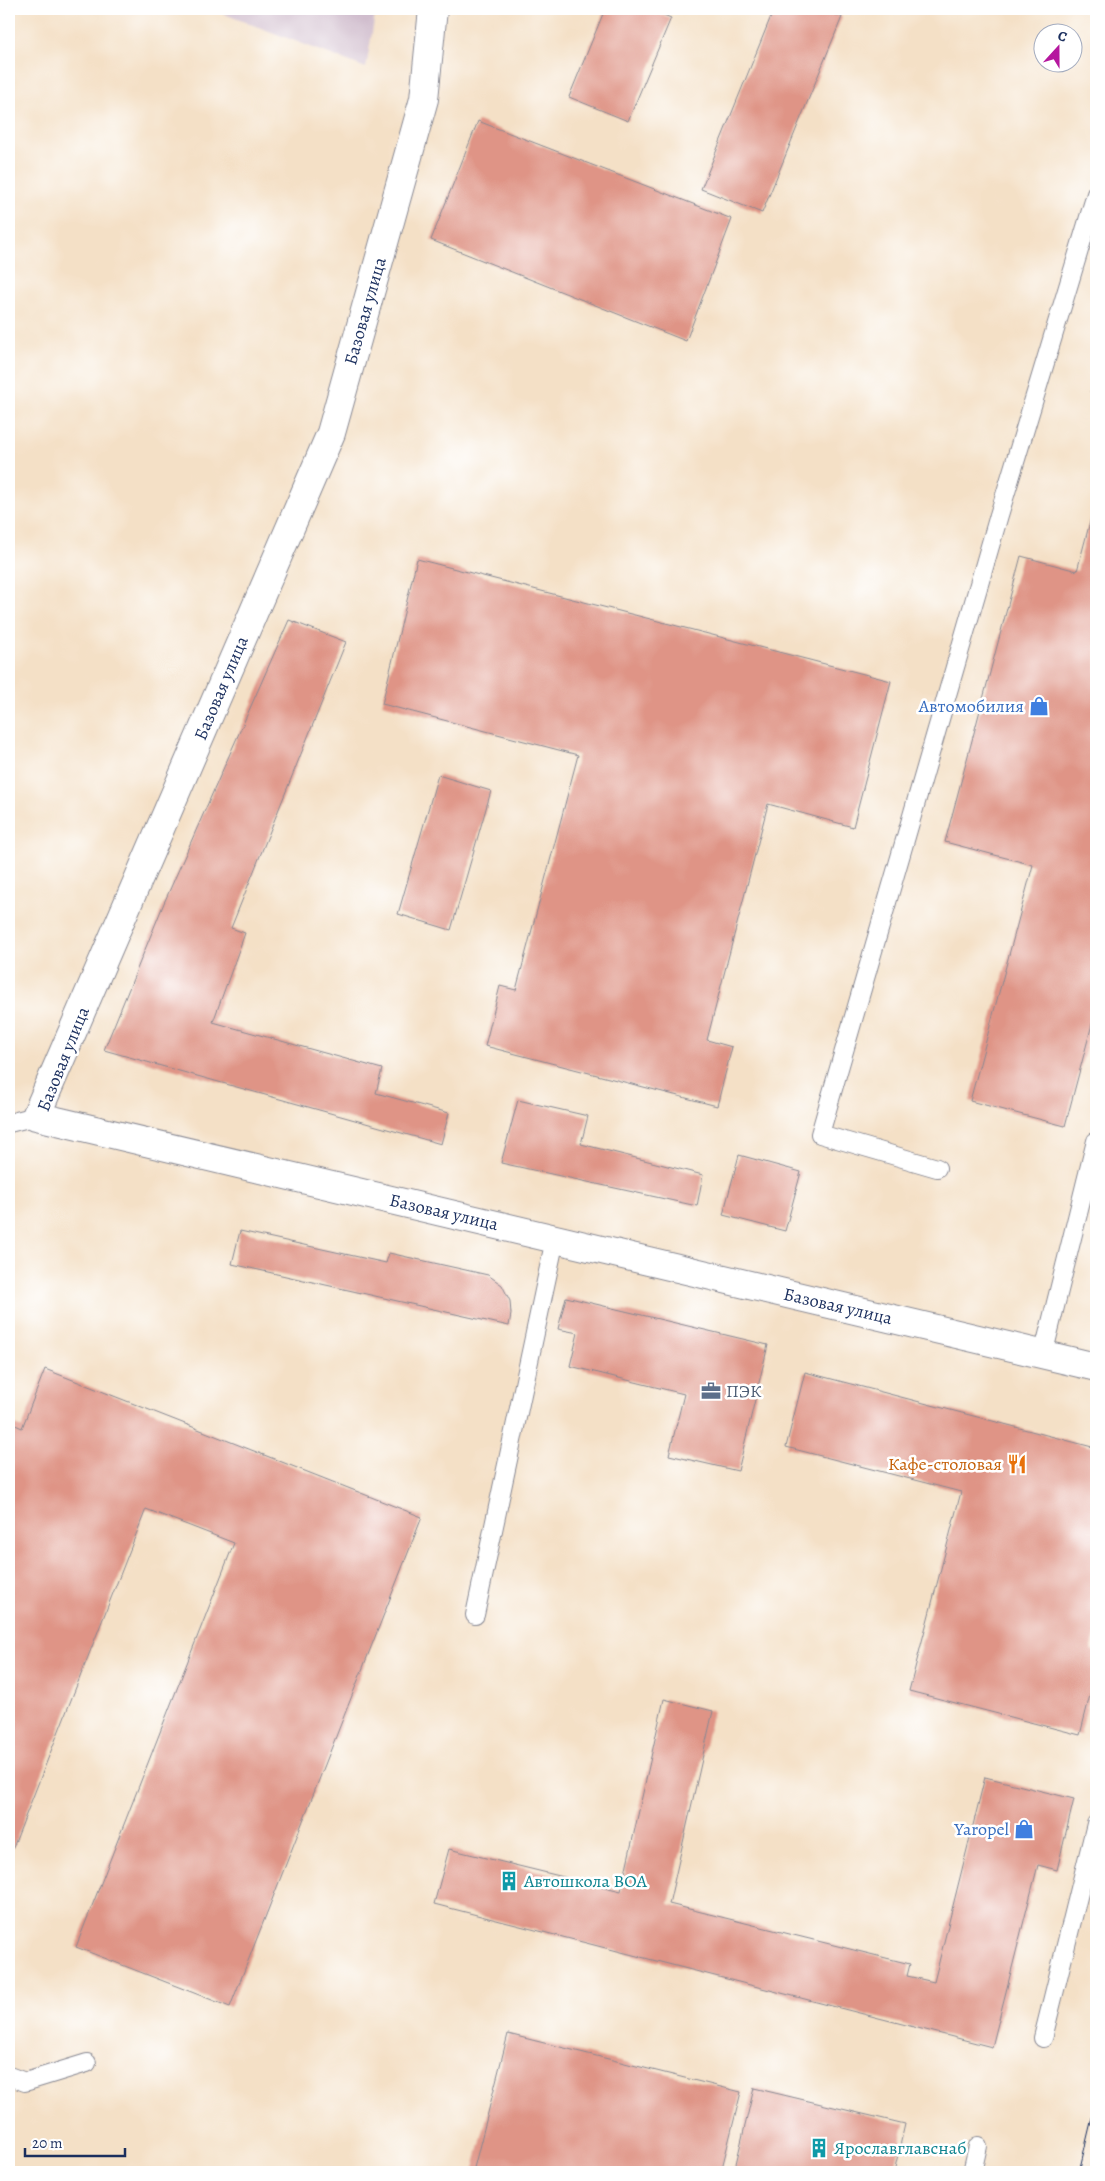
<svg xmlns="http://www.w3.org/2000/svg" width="1105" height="2181" viewBox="0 0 1105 2181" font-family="Alegreya,serif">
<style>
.industrial{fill:#d0bdcd}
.building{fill:#df9486}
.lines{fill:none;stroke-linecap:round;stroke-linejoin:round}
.lane-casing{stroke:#888892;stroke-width:20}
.street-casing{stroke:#888892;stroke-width:30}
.lane{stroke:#fff;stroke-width:18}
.street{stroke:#fff;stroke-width:28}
.tram{stroke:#1b2f5e;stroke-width:1}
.labels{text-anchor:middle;stroke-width:5;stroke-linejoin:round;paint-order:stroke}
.street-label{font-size:18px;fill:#1b2f5e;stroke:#fff}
.shop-label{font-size:18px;fill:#366cbe;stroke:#fff;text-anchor:end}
.service-label{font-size:18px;fill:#4e5e75;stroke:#fff;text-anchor:start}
.food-label{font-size:18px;fill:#c56008;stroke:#fff;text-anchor:end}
.culture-label{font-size:18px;fill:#0d838f;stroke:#fff;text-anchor:start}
</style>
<rect width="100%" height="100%" fill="#fff"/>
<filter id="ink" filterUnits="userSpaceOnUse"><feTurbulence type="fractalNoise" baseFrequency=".02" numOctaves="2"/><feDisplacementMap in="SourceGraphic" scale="10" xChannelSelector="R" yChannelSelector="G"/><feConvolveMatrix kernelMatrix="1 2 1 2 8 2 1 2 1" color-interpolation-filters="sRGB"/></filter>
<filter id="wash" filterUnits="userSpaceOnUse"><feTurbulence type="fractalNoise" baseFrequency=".0096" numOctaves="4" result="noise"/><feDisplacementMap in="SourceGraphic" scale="20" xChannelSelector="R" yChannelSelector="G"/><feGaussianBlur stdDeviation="1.12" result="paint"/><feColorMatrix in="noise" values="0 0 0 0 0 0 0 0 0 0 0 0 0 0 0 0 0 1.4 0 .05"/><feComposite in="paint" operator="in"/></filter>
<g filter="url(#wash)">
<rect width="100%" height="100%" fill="#f4e0c6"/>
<!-- industrial -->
<polygon class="industrial" points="211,9 376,9 366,68"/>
<g id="blocks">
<!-- building -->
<g class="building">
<polygon points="605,9 649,9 671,18 628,121 569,97"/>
<polygon points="774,9 821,9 842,17 762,213 701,189"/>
<polygon points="478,121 732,219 686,341 431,240"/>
<polygon points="1096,369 1096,394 1090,392"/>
<polygon points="1096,499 1096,1009 1065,1126 970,1101 1033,865 945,842 1021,556 1077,571"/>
<polygon points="417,559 891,681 853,827 768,804 707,1040 732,1047 717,1106 485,1046 500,986 516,990 578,755 382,704"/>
<polygon points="289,620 346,642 231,928 245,933 213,1022 382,1069 376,1093 449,1113 441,1144 104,1050 164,903"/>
<polygon points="438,775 491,791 451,930 398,914"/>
<polygon points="518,1100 588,1116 581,1144 703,1175 697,1206 501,1163"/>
<polygon points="739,1155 801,1172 785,1231 723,1215"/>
<polygon points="240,1231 386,1263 389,1253 488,1275 502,1285 510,1301 511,1314 509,1326 232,1264"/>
<polygon points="566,1297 768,1345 738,1471 669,1455 684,1394 570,1366 578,1333 558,1329"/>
<polygon points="45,1369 422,1517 230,2007 76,1947 234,1543 146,1509 9,1858 9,1422 22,1428"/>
<polygon points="805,1372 1096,1448 1096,1632 1091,1651 1096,1652 1096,1671 1080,1735 909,1691 961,1492 786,1447"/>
<polygon points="664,1699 713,1711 669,1904 910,1964 907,1976 934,1982 985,1777 1074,1799 1057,1870 1038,1865 992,2047 434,1904 449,1849 621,1891"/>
<polygon points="508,2034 741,2092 721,2172 473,2172"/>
<polygon points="754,2088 905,2124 894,2172 734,2172"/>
</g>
</g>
</g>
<g filter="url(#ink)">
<use href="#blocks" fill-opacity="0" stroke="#888892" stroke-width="1"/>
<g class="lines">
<defs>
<g id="lane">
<polyline points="9,1123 36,1116"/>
<polyline points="937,1168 820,1134 999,515 1096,194"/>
<polyline points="1043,1355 1096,1141"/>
<polyline points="475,1615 555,1239"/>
<polyline points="1043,2038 1096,1824"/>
<polyline points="9,2076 25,2082 87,2063"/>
<polyline points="972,2172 978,2146"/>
</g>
<polyline id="street" points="433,9 424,99 331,433 36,1116 1096,1367"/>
</defs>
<!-- lane casing -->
<use href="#lane" class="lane-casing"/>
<!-- street casing -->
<use href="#street" class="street-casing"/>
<!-- lane -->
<use href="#lane" class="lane"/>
<!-- street -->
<use href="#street" class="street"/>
<!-- tram -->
<polyline class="tram" points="1079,2172 1096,2101"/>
</g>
</g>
<!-- icons -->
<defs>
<symbol id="shop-bare" viewBox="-9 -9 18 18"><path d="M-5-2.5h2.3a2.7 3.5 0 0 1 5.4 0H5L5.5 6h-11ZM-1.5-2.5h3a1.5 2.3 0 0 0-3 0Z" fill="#3f7fe0" stroke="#fff" stroke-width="2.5" paint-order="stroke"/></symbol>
<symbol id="office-bare" viewBox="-9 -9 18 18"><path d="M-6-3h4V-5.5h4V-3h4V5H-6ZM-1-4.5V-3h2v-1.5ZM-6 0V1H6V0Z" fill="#5c6f8a" stroke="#fff" stroke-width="2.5" paint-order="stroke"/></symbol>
<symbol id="restaurant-bare" viewBox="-9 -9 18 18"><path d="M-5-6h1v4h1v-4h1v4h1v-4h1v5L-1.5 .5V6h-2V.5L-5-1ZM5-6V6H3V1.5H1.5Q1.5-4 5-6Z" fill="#e8710a" stroke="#fff" stroke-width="2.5" paint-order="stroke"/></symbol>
<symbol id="building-bare" viewBox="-9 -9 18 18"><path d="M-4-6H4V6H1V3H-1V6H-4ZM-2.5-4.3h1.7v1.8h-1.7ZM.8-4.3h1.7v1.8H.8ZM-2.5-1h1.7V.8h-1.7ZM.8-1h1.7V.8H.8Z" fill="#0f9aa8" stroke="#fff" stroke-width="2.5" paint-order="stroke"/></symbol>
</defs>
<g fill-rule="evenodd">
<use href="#shop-bare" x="1025" y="692" width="28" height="28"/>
<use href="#office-bare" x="697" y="1377" width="28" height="28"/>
<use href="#restaurant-bare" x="1003" y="1450" width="28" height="28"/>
<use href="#shop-bare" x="1010" y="1815" width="28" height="28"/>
<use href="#building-bare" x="495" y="1867" width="28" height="28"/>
<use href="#building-bare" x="805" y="2134" width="28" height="28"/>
</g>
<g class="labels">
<!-- street labels -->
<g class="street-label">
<text transform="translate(365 311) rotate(-74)" y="6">Базовая улица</text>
<text transform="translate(221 688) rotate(-67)" y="6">Базовая улица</text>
<text transform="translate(63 1059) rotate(-68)" y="6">Базовая улица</text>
<text transform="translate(444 1212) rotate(13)" y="6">Базовая улица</text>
<text transform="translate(838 1306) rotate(13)" y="6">Базовая улица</text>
</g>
<!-- shop labels -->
<g class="shop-label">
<text x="1024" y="712">Автомобилия</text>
<text x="1009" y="1835">Yaropel</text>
</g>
<!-- service labels -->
<g class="service-label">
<text x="726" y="1397">ПЭК</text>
</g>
<!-- food labels -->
<g class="food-label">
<text x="1002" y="1470">Кафе-столовая</text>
</g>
<!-- culture labels -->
<g class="culture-label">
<text x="524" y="1887">Автошкола ВОА</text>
<text x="834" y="2154">Ярославглавснаб</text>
</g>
</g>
<!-- margin -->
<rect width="1105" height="2181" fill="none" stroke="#fff" stroke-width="30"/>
<!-- north arrow -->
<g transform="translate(1058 48) rotate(21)"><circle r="24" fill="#ffffff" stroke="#a4acbf"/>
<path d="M0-4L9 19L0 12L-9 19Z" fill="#b5179e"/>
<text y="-8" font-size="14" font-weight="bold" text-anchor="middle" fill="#1b2f5e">С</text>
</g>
<!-- scale -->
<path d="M25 2148v8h100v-8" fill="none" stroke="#1b2f5e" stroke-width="2.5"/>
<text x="32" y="2148" font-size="15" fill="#1b2f5e" stroke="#ffffff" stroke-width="4" paint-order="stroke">20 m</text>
</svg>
